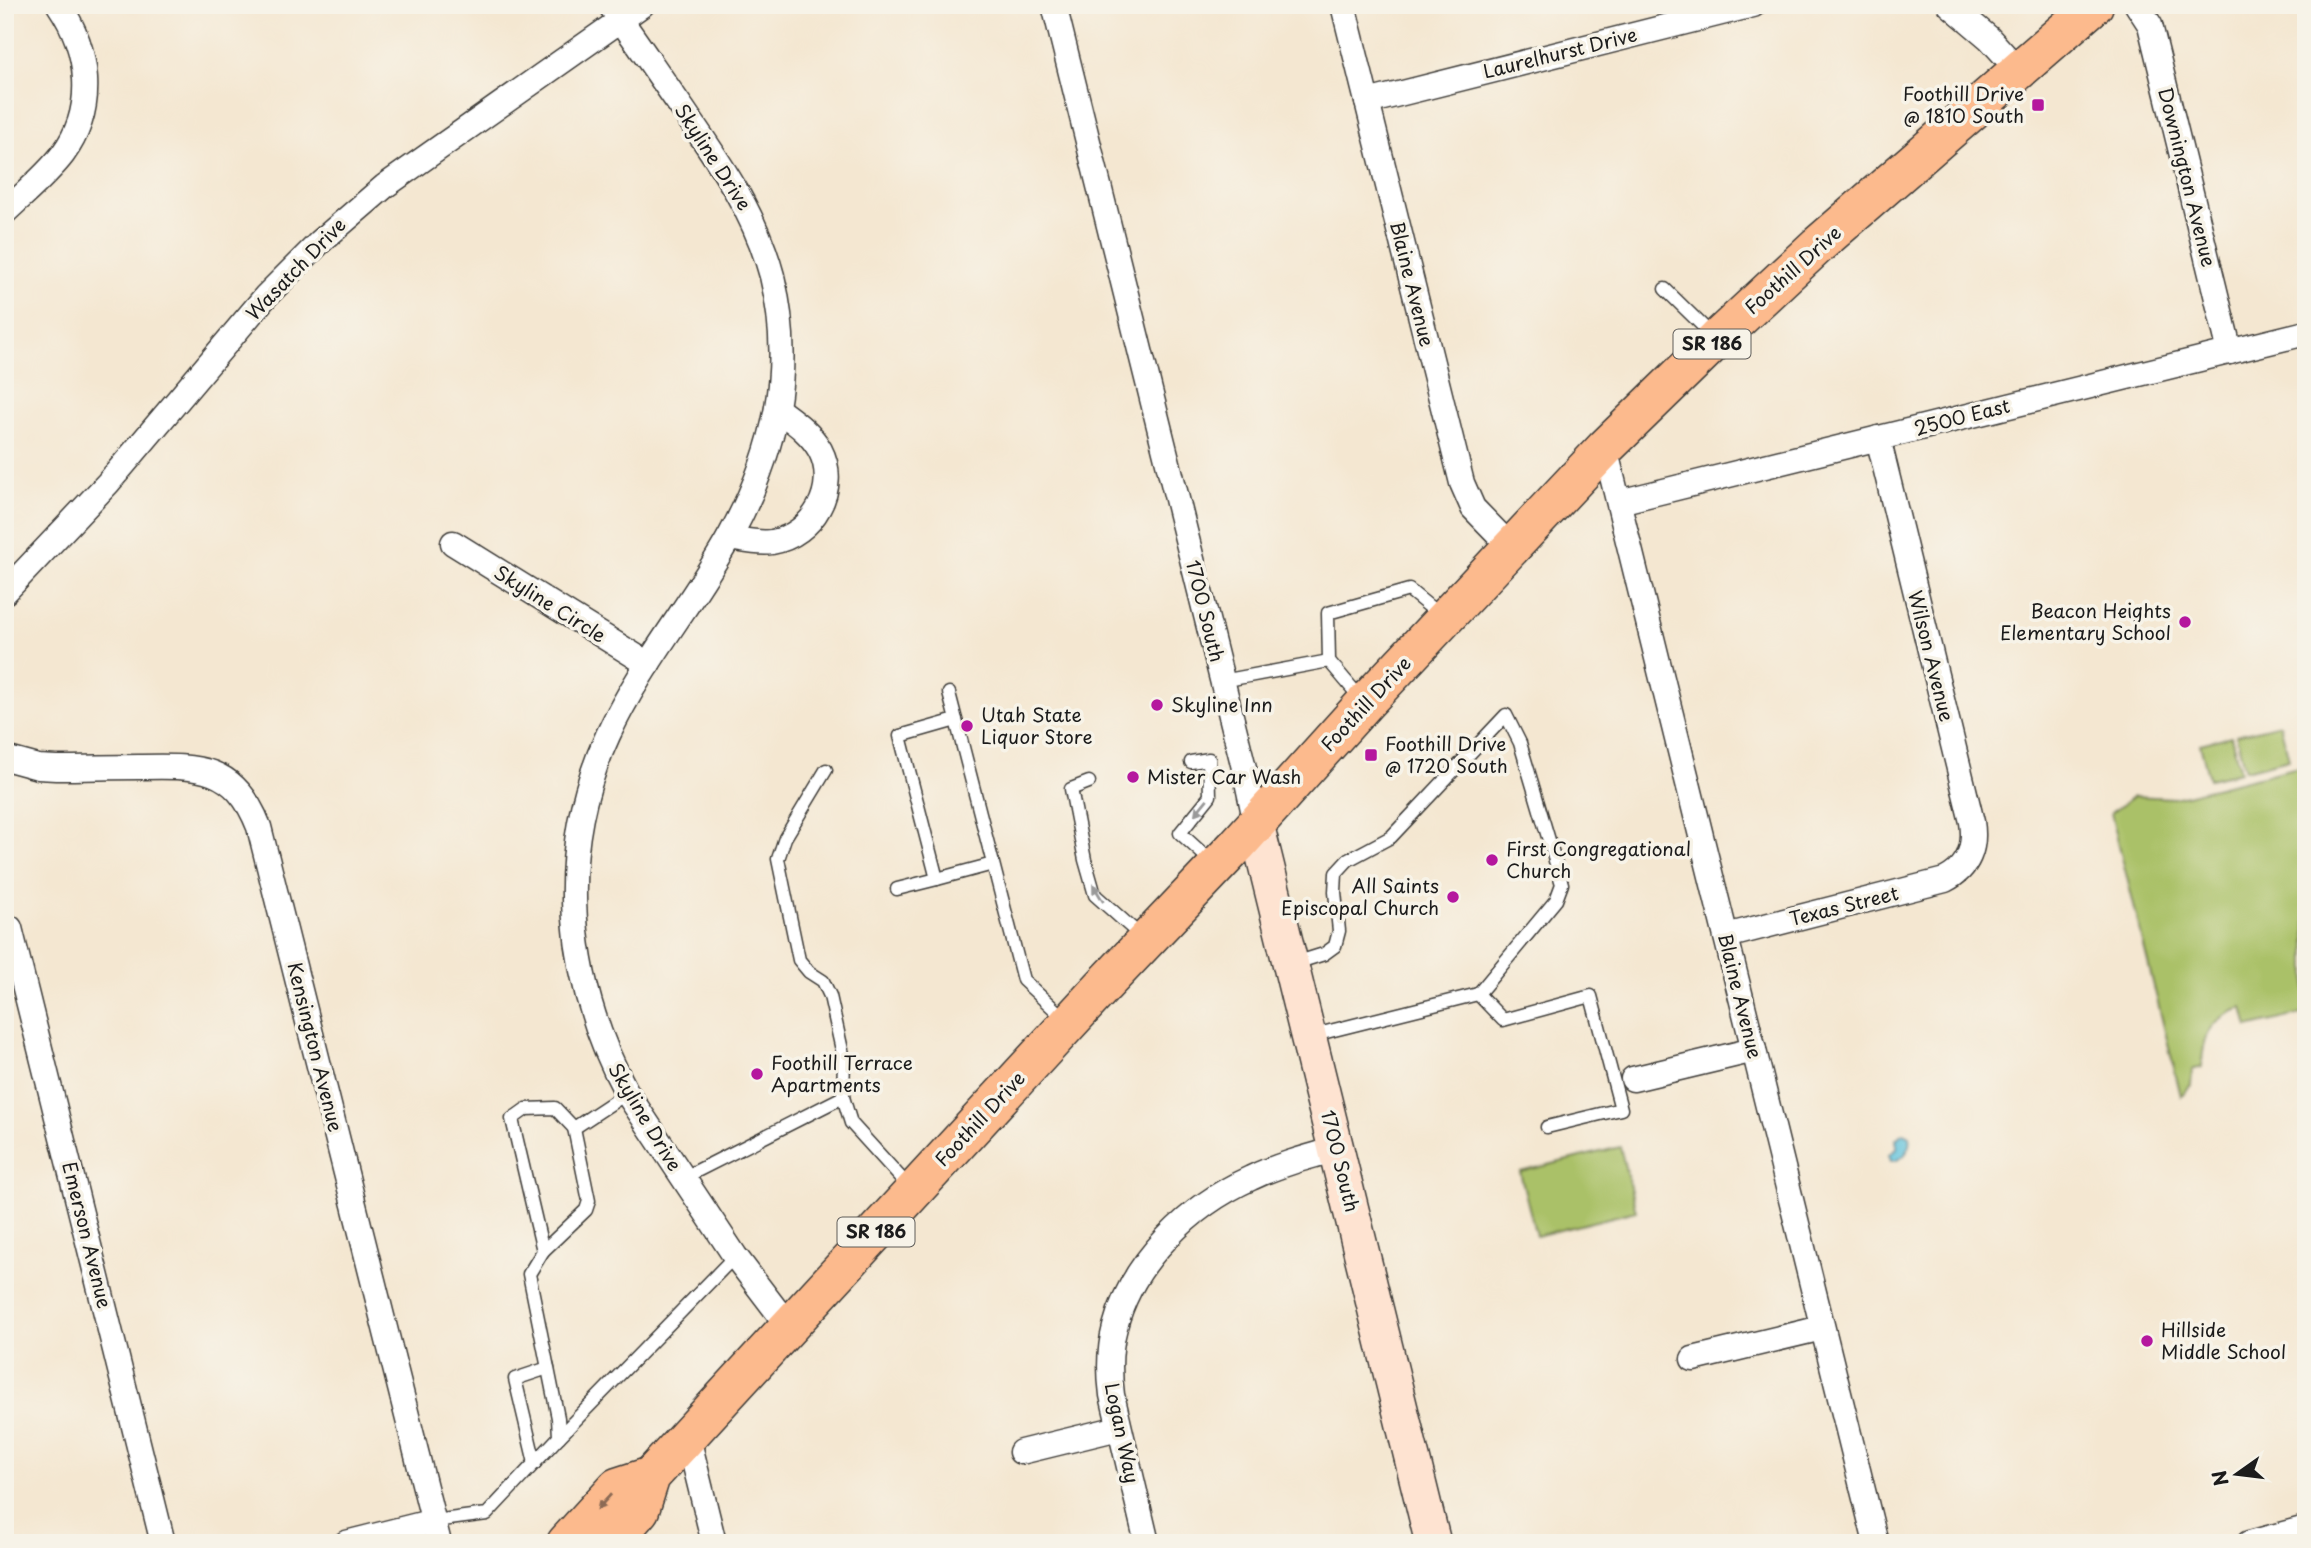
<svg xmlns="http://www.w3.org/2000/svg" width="2311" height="1548" viewBox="0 0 2311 1548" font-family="'Playpen Sans',sans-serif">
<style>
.green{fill:#aac167;stroke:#636e42;stroke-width:2}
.water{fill:#5fc2dd;stroke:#3e6f7c;stroke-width:2}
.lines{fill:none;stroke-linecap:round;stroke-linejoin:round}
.lane-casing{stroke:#3c3a37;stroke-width:15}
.street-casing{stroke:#3c3a37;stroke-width:27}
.secondary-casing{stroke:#3c3a37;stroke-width:38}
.primary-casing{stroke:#3c3a37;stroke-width:41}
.lane{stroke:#fff;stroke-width:12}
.street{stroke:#fff;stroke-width:24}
.secondary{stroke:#fee3d1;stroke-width:35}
.primary{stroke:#fcba8d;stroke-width:38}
.oneway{fill:#999}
.oneway2{fill:#8c6b54}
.poi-dot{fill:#b5179e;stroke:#f7f3e8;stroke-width:2.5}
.labels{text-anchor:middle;stroke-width:7;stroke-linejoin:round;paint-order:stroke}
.shield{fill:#f7f3e8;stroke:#5e5c59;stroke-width:2}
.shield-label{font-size:18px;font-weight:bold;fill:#1c1c1c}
.street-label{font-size:19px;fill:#1c1c1c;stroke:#f7f3e8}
.poi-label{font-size:19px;fill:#1c1c1c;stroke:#f7f3e8;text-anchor:start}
</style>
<rect width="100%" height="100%" fill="#f7f3e8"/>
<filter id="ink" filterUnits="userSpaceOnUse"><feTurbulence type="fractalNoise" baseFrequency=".0143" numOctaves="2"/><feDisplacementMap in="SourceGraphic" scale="14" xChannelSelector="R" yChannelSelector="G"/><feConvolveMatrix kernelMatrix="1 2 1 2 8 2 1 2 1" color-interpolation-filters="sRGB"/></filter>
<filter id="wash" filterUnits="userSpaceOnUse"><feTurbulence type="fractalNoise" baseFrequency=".00686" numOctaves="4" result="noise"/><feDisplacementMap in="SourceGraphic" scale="28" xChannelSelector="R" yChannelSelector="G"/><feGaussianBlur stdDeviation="1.57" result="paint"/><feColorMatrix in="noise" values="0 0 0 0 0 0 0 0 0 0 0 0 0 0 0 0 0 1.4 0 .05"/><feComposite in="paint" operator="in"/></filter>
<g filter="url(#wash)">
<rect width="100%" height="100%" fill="#f4e7d1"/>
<!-- green -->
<g class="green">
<polygon points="2280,724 2289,759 2245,770 2236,735"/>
<polygon points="2231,736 2240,772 2209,779 2200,744"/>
<path d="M2306,765V1013L2248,1027L2243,1008C2212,1017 2202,1036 2202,1067L2192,1070L2191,1085L2181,1096L2111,813L2134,796L2174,798Z"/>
<polygon points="1620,1147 1636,1211 1536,1236 1520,1172"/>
</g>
<!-- water -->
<path class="water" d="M1903,1133L1910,1136C1913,1148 1903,1161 1891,1161L1889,1155L1897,1148L1896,1139Z"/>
</g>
<g filter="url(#ink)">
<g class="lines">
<defs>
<g id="lane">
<polyline points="1665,289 1714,337"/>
<polyline points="1222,681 1329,661"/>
<polyline points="949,693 956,720"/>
<polyline points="1362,700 1329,661 1328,613 1409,590 1442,617"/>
<polyline points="1191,762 1209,759 1210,796 1180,833 1213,863"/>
<polyline points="1089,782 1071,789 1085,860 1095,895 1143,938"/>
<polyline points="993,864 937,879 900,736 956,720 1023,980 1066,1020"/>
<polyline points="897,889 937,879"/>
<polyline points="1292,964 1324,954 1335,946 1339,931 1335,892 1336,873 1348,860 1391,837 1506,715 1520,743 1562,884 1556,900 1478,994"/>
<polyline points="1310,1036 1478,994 1503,1020 1591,996 1621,1109 1547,1127"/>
<polyline points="843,1097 851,1123 910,1188"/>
<polyline points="683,1178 843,1097 844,1059 830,996 823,981 809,972 799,960 778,859 785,838 826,770"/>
<polyline points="543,1251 586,1210 589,1201 574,1128"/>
<polyline points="559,1437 735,1256"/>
<polyline points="535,1463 515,1379 548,1368"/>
<polyline points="434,1521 487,1514 559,1437 558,1418 529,1274 543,1251 512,1119 526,1109 555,1108 574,1128 627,1093"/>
</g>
<g id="street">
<path d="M610,5C635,39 658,74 682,108C719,162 755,212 772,276C795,370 775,453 730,536C692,604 641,664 608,735C554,852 567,982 627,1093L735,1256L789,1327"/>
<polyline points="1054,5 1245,772 1256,824"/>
<polyline points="1343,5 1462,483 1473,508 1511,547"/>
<polyline points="1950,5 1989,38 2019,71"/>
<polyline points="2137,5 2150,25 2230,352"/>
<polyline points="1367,102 1753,5"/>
<path d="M5,212C25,193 47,175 63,154C97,108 89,49 59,5"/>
<polyline points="1605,448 1876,1543"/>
<polyline points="1619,502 2306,333"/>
<path d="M729,538C743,540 758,544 772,542C813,535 840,488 820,450C810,432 793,421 777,409"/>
<polyline points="453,543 648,664"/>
<polyline points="5,592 108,483 266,296 320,242 385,186 642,5"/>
<path d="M5,758L38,767L56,768C84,768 111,767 139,767C197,766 235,764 259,827L439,1543"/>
<polyline points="10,928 163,1543"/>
<path d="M1726,936L1945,880C1969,868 1976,847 1972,822L1878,438"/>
<polyline points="1633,1079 1754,1050"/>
<polyline points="1693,1359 1822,1328"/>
<polyline points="688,1437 714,1543"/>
<polyline points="1021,1452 1119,1428"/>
<polyline points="346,1543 434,1521"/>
<path d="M1147,1543L1112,1395C1109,1372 1109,1349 1115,1327C1132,1261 1191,1205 1251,1178C1278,1165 1308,1157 1337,1149"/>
<polyline points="2249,1543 2306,1528"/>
</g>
<polyline id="secondary" points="1256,824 1433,1543"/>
<g id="primary">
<polyline points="566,1543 617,1487 651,1476"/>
<polyline points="611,1543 640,1510 651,1476 1101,988 1237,845 1365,703 1605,448 1717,339 1818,245 2094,5"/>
</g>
</defs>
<!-- lane casing -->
<use href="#lane" class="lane-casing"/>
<!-- street casing -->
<use href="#street" class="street-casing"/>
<!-- secondary casing -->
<use href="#secondary" class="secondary-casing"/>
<!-- primary casing -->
<use href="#primary" class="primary-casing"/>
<!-- lane -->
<use href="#lane" class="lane"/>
<!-- street -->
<use href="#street" class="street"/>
<!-- secondary -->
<use href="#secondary" class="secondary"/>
<!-- primary -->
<use href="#primary" class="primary"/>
</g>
<!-- one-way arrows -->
<defs><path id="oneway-solid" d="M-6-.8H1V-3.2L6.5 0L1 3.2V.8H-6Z" transform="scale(1.75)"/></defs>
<g class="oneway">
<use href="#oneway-solid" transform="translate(1201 807) rotate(129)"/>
<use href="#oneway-solid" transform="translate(1098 893) rotate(-121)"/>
</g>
<use class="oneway2" href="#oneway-solid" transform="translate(604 1502) rotate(132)"/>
</g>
<!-- markers -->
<g class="poi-dot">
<rect x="2031" y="98" width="14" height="14" rx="3.5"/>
<circle cx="2185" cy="622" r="7"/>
<circle cx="1157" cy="705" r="7"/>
<circle cx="967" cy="726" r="7"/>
<rect x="1364" y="748" width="14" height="14" rx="3.5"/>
<circle cx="1133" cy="777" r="7"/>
<circle cx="1492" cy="860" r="7"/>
<circle cx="1453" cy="897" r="7"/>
<circle cx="757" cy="1074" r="7"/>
<circle cx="2147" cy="1341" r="7"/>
</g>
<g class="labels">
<!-- shield labels -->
<g class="shield">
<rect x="1673.5" y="329.5" width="77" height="29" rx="5"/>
<rect x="837.5" y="1217.5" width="77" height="29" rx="5"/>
</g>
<g class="shield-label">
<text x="1712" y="350">SR 186</text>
<text x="876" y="1238">SR 186</text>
</g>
<!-- street labels -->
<g class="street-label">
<text transform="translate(1560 53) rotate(-14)" y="7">Laurelhurst Drive</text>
<text transform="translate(713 157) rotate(57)" y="7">Skyline Drive</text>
<text transform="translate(2187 177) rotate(76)" y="7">Downington Avenue</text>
<text transform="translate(296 269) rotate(-46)" y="7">Wasatch Drive</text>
<text transform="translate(1793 270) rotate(-42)" y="7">Foothill Drive</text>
<text transform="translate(1412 284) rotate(76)" y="7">Blaine Avenue</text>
<text transform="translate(1962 417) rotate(-14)" y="7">2500 East</text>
<text transform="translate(550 604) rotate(32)" y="7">Skyline Circle</text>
<text transform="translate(1205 611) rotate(76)" y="7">1700 South</text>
<text transform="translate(1931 656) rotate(76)" y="7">Wilson Avenue</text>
<text transform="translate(1366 704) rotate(-47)" y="7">Foothill Drive</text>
<text transform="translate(1844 906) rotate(-14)" y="7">Texas Street</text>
<text transform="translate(1740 996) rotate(76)" y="7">Blaine Avenue</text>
<text transform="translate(315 1047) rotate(76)" y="7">Kensington Avenue</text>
<text transform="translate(645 1117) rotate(59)" y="7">Skyline Drive</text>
<text transform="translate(980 1119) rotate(-47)" y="7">Foothill Drive</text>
<text transform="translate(1340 1161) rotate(76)" y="7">1700 South</text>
<text transform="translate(87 1235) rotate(76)" y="7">Emerson Avenue</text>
<text transform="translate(1122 1433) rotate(78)" y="7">Logan Way</text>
</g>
<!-- poi labels -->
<g class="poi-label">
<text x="2024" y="101" text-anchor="end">Foothill Drive<tspan x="2024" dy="22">@ 1810 South</tspan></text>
<text x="2171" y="618" text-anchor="end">Beacon Heights<tspan x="2171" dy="22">Elementary School</tspan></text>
<text x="1171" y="712">Skyline Inn</text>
<text x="981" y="722">Utah State<tspan x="981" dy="22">Liquor Store</tspan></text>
<text x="1385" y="751">Foothill Drive<tspan x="1385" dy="22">@ 1720 South</tspan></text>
<text x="1147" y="784">Mister Car Wash</text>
<text x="1506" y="856">First Congregational<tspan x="1506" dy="22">Church</tspan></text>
<text x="1439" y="893" text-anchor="end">All Saints<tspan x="1439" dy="22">Episcopal Church</tspan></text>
<text x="771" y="1070">Foothill Terrace<tspan x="771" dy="22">Apartments</tspan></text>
<text x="2161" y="1337">Hillside<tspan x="2161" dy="22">Middle School</tspan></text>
</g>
</g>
<!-- margin -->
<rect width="2311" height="1548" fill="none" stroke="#f7f3e8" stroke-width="28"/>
<!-- north arrow -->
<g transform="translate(2237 1474) rotate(256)" stroke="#f7f3e8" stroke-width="5" paint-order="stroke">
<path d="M0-5L12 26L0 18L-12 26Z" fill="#1c1c1c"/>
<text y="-10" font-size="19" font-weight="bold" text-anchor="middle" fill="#1c1c1c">N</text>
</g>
</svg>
